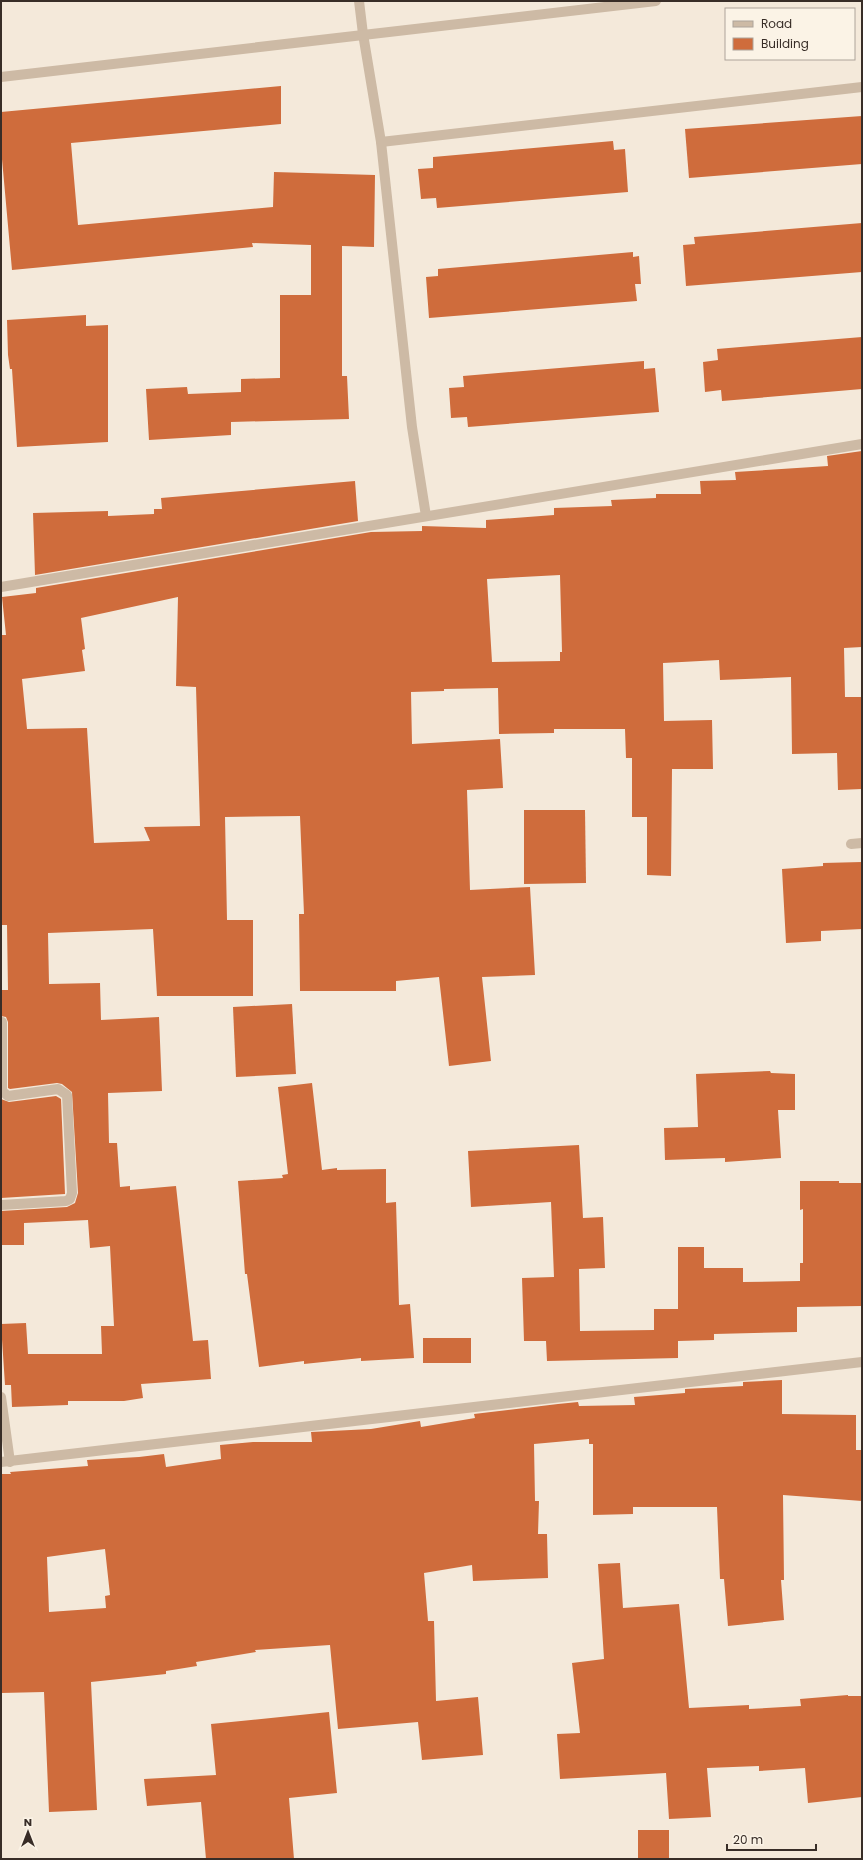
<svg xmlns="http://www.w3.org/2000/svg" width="863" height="1860" viewBox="0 0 863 1860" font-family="Poppins,sans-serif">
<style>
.building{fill:#cf6c3c;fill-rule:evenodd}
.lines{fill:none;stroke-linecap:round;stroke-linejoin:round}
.street{stroke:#cdbaa5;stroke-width:10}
</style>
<rect width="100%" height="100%" fill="#f4e9da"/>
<!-- building -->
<g class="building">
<polygon points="281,86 281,124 71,143 78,225 273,207 274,172 375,175 374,247 342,246 342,376 347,376 349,419 231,422 231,435 149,440 146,389 187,387 188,394 241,392 241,379 280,378 280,295 311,295 311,245 252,243 253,247 12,270 1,148 1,112"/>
<polygon points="862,116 862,164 689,178 685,129"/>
<polygon points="613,141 614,150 625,149 628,192 437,208 436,198 421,199 418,169 433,168 433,157"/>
<polygon points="862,223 862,272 686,286 683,245 695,244 694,237"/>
<polygon points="633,252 633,257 639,256 641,284 635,284 637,301 429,318 426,277 438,276 438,269"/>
<polygon points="86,315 86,326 108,325 108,442 17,447 12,369 10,369 8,355 7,320"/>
<polygon points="862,337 862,389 722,401 721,390 705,392 703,362 718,360 717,349"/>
<polygon points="644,361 644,369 655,368 659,412 468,427 467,417 451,418 449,388 464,387 463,376"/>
<path d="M862,451V647L844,648L845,697H862V789L838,790L837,753L792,754L791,677L720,680L719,660L663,663L664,721L712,720L713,769H672L671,876L647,875V817H632V758H626L625,729H554V733L499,734L498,688L444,689V691L411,692L412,744L500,739L503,788L467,790L470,890L530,887L535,975L482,977L491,1061L449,1066L439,977L396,981V991H300L299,914H304L300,816L225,817L227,920H253V996H157L153,929L48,933L49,984L100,983L101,1020L159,1017L162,1091L108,1093L109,1143H117L120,1187L130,1186V1190L176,1186L193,1341L208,1340L211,1379L141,1384L143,1398L124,1401H68V1405L12,1407L11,1385H5L1,1324L26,1323L28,1354H102L101,1326H114L110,1246L90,1248L88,1220L24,1223V1245H1V1211L67,1207L75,1203L78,1193L72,1092L62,1084L57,1083L10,1089L8,1088V1022L6,1017L1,1016V990H8L7,925H1V635H6L2,597L36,593V588L371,532L422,531V526L486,528V520L554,515V508L612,506L611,500L656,498V494H701L700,481L736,480L735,472L828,466L827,456ZM560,575L562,652H560V661L492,662L487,579ZM178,597L176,686L196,687L200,826L144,827L150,841L94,843L87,728L27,729L22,679L85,671L82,650L85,649L81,618Z"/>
<polygon points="355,481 358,521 35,575 33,513 108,511 108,516 154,514 154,509 162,509 161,498"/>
<polygon points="524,810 585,810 586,883 524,884"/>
<polygon points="862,862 862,929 821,931 821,941 786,943 782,869 823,866 823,863"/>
<polygon points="292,1004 296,1074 236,1077 233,1007"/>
<polygon points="770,1071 771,1073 795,1074 795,1110 778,1110 781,1158 725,1162 725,1158 665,1160 664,1128 698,1127 696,1074"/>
<polygon points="312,1083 322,1170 337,1168 337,1170 386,1169 386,1203 396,1202 399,1305 410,1304 414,1358 361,1361 361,1358 304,1364 304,1361 259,1367 247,1274 245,1274 238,1181 283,1178 282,1175 288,1174 278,1087"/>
<polygon points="56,1096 61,1099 65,1194 1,1198 1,1099 9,1102"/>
<polygon points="579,1145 583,1218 603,1217 605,1268 579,1269 580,1331 654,1330 654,1309 678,1309 678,1247 704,1247 704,1268 743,1268 743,1282 800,1281 800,1263 803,1263 803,1209 800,1210 800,1181 839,1181 839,1183 862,1183 862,1306 797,1307 797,1332 714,1334 714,1340 678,1341 678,1358 547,1361 546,1341 524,1341 522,1278 554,1277 551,1202 471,1207 468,1151"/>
<rect x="423" y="1338" width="48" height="25"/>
<path d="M782,1380V1414L856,1415V1450H862V1501L783,1495L784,1580H781L784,1620L728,1626L724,1579H720L717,1507H633V1514L593,1515V1444H589V1439L534,1444L535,1501H539L538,1534H547L548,1578L473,1581L472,1565L424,1573L428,1621H434L436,1701L478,1697L483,1755L422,1760L418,1722L338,1729L330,1645L255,1650L256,1652L196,1662L197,1666L166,1671V1674L91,1682L97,1810L49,1812L44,1692L1,1693V1474H11L10,1472L88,1466L87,1460L139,1457L164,1454L166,1467L221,1459L220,1445L253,1442H312L311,1432L371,1429L420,1421L421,1427L475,1418L474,1414L558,1404L578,1402L579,1406L635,1405L634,1397L685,1393V1389L743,1386V1382ZM105,1549L110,1595L105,1596L106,1608L49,1612L47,1557Z"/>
<polygon points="620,1563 623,1608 679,1604 689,1708 749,1705 749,1709 801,1706 800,1699 848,1695 848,1696 862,1696 862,1797 808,1803 805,1768 759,1771 759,1766 707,1768 711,1817 669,1819 666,1773 560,1779 557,1734 580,1733 572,1663 604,1659 598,1564"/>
<polygon points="329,1712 337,1793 289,1798 294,1859 206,1859 201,1802 147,1806 144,1779 216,1775 211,1724"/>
<rect x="638" y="1830" width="31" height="29"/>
</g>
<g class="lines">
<!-- street -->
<g class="street">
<polyline points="359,1 363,34 381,142 412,427 426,516"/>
<polyline points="1,77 656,1"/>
<polyline points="381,142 862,87"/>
<polyline points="1,587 862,444"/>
<polyline points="851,844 862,843"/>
<polyline points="1,1205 66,1201 70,1199 72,1193 67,1095 58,1089 8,1096 2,1091 2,1022"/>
<polyline points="1,1397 10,1462"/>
<polyline points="1,1462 862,1362"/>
</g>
</g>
<!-- border -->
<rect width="863" height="1860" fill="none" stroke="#382d27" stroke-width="4"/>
<!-- legend -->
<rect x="725" y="8" width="130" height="52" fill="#fbf3e6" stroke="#ada49a"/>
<rect x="733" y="21" width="20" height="6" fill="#cdbaa5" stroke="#ada49a"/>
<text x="761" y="28" font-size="12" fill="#382d27">Road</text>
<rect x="733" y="38" width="20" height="12" fill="#cf6c3c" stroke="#ada49a"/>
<text x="761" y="48" font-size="12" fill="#382d27">Building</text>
<!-- north arrow -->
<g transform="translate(28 1832)" stroke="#fbf3e6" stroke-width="3" paint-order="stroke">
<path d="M0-3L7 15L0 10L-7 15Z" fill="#382d27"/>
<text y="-6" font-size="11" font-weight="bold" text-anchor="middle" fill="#382d27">N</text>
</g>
<!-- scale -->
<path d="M727 1844v6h89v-6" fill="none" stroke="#382d27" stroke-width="2"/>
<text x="733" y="1844" font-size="12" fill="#382d27" stroke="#fbf3e6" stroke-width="3" paint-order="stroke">20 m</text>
</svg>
